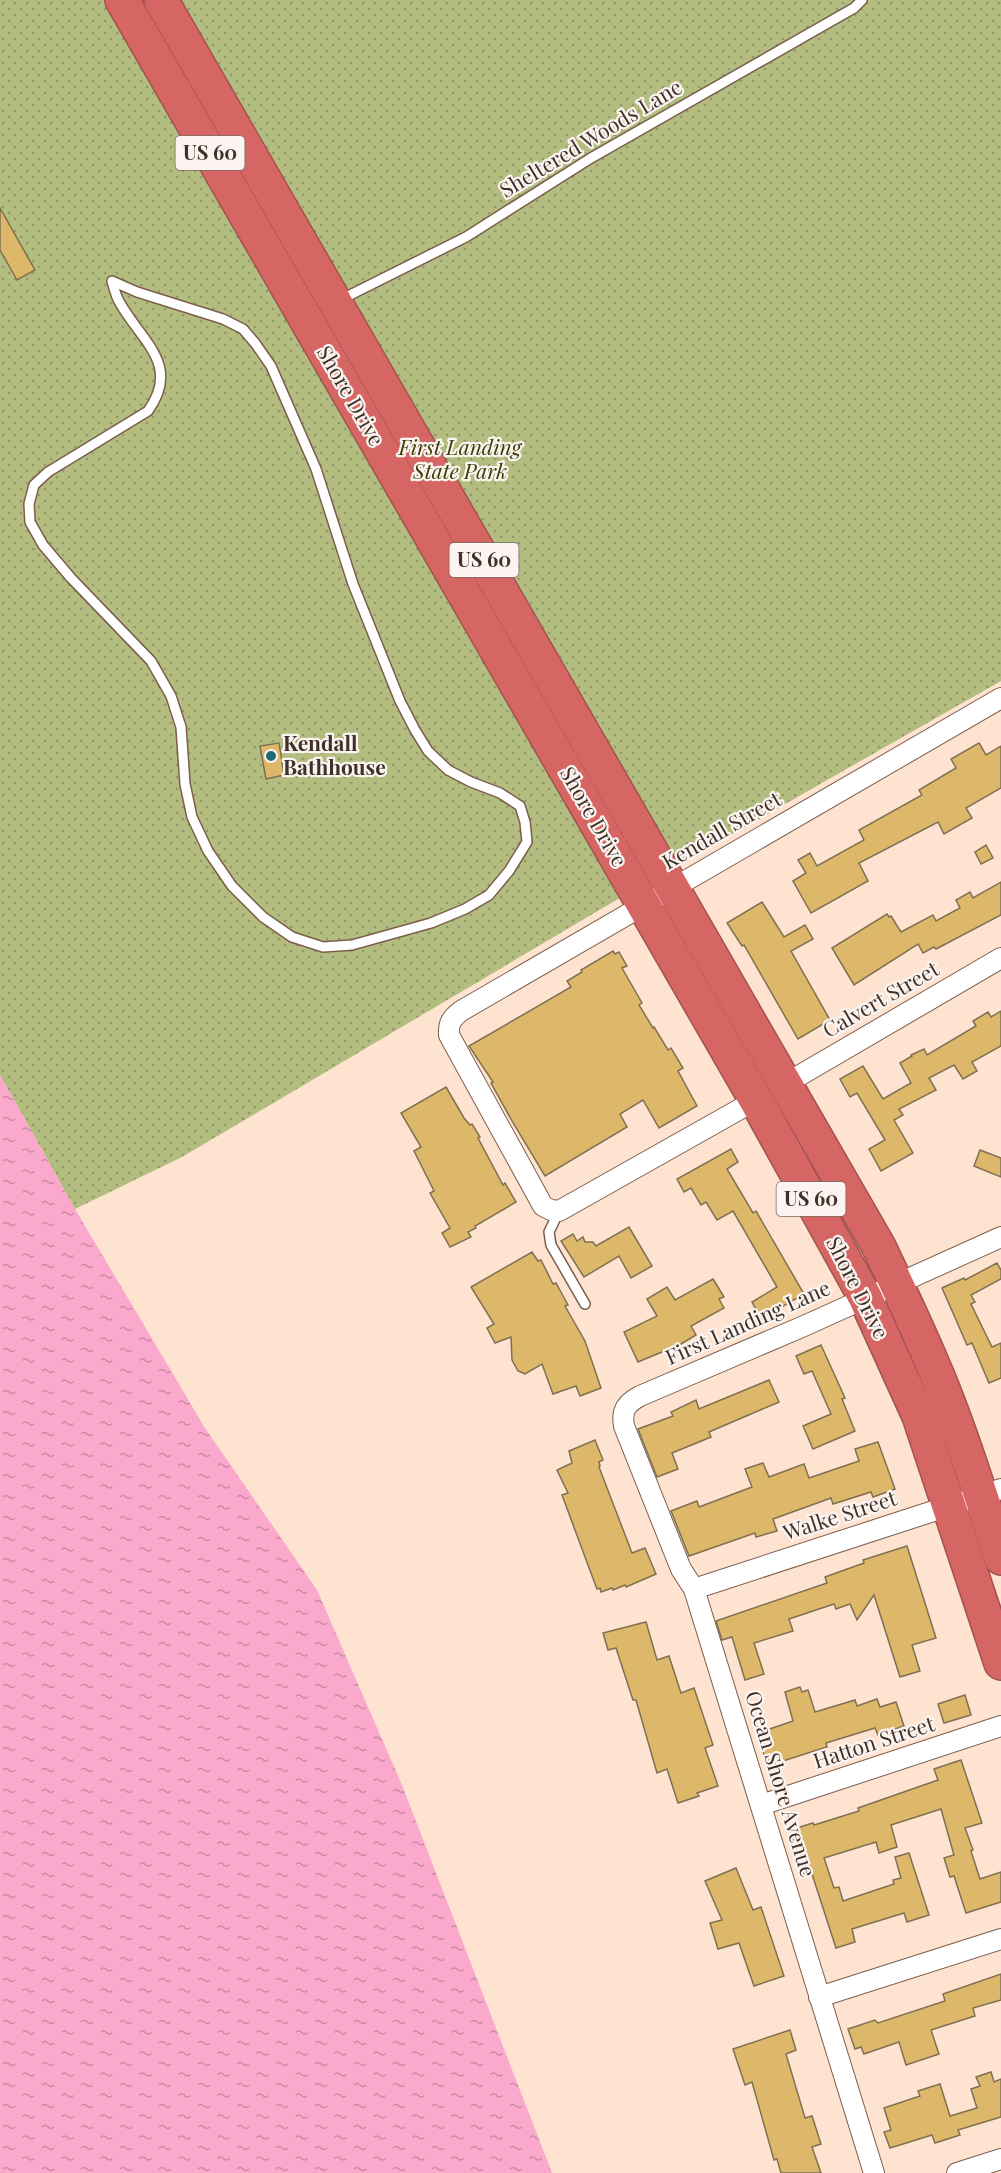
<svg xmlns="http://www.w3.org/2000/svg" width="1001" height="2173" viewBox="0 0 1001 2173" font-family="'Playfair Display',serif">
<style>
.park{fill:url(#park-dots)}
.water{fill:url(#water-ripples)}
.building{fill:#ddb86b;stroke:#7f7051;stroke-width:1.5}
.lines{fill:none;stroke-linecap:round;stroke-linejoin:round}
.lane-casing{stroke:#7c5e4b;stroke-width:12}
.street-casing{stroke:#7c5e4b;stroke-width:22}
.highway-casing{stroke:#a1534f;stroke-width:36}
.lane{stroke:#fff;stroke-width:9}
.street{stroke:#fff;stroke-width:20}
.highway{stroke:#d66664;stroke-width:33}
.poi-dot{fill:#226b76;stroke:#fcf4f0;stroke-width:2}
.labels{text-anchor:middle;stroke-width:4.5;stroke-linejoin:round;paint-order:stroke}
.shield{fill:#fcf4f0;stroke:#786c65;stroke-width:1.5}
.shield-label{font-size:20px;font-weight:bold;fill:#3f3129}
.street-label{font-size:21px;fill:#3f3129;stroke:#fcf4f0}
.park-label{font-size:21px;font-style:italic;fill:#393f00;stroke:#fcf4f0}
.poi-label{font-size:21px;font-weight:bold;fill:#3f3129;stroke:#fcf4f0;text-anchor:start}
</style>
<defs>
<pattern id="park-dots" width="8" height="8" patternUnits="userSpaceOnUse" patternTransform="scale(1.5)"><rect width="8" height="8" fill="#b3bd80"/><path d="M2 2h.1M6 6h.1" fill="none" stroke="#939a69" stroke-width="1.8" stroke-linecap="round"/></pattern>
<pattern id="water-ripples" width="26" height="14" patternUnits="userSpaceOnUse" patternTransform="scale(1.5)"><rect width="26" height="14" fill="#faa8cb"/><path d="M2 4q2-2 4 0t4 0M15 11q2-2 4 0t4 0" fill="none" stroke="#cc89a5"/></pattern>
</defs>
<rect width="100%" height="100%" fill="#ffe3d1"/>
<!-- park -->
<polygon class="park" points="0,0 1001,0 1001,681 613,902 182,1157 75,1209 0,1075"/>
<!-- water -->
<polygon class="water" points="0,1075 75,1209 205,1428 317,1590 402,1785 552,2173 0,2173"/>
<!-- building -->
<g class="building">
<polygon points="0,208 35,270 17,280 0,250"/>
<polygon points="279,743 284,775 266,779 260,746"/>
<polygon points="979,743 986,755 1001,746 1001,788 966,808 972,818 944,834 938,822 859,863 868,881 811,913 793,881 806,873 798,860 810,853 817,866 864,840 859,830 922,795 919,790 956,768 951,759"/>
<polygon points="986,845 993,858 981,864 975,852"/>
<polygon points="1001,882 1001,915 936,949 934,947 923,953 918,944 854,985 832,948 887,914 889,917 891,916 901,932 933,915 936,921 960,908 956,900 970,892 973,898"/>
<polygon points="762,902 784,937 805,925 813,939 791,951 830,1020 798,1039 744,945 742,946 727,923"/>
<polygon points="613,951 615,954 619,952 627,966 622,968 642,1003 639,1005 653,1028 654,1027 668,1050 671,1048 683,1068 678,1071 697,1106 659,1128 643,1100 620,1114 627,1127 545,1176 512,1121 491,1083 493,1082 469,1046 571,987 567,981 582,972 581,970"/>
<polygon points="1001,1011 1001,1046 972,1062 977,1071 963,1079 954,1065 929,1078 936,1090 899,1109 903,1115 894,1120 913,1153 881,1171 869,1149 885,1140 857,1093 850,1097 840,1079 863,1066 883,1099 911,1083 900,1063 912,1056 911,1055 924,1049 927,1055 976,1026 973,1021 988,1012 991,1017"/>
<polygon points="446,1087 464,1118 470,1125 472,1124 480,1137 478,1138 503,1185 505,1183 516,1202 475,1226 476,1228 468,1232 471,1237 450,1247 442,1233 450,1228 430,1193 434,1191 414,1151 421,1147 401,1113"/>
<polygon points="731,1149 738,1162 727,1169 753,1213 756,1211 804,1294 761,1319 752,1302 777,1287 733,1211 717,1220 706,1202 701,1205 691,1188 684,1192 677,1179"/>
<polygon points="980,1150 1001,1158 1001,1177 974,1166"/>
<polygon points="629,1227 652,1266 631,1278 619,1256 584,1277 561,1241 573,1234 577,1241 583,1237 585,1242 593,1242 596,1246"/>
<polygon points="532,1252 538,1261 541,1260 553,1284 556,1283 568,1305 565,1306 585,1341 601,1388 580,1396 576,1386 553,1394 542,1364 525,1374 518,1371 512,1360 511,1337 495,1343 487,1328 494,1324 471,1287"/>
<polygon points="997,1263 1001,1270 1001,1279 971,1295 975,1302 971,1304 992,1347 1001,1343 1001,1378 989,1383 972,1343 967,1345 942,1288 964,1278 965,1280"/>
<polygon points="713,1279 724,1297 719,1299 724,1308 691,1326 696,1335 681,1344 638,1362 624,1332 657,1316 647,1299 667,1287 675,1300"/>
<polygon points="821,1345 845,1398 842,1399 855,1431 813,1449 803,1426 831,1414 812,1371 804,1374 796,1356"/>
<polygon points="769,1380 779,1402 709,1432 711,1437 672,1453 678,1469 657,1477 638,1429 673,1416 671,1412 696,1400 699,1409"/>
<polygon points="595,1440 603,1460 599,1462 600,1466 599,1467 632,1553 645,1548 656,1574 626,1587 625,1585 613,1590 612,1588 601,1592 600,1588 597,1589 591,1573 562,1495 568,1493 557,1470 572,1463 569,1451"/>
<polygon points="878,1442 895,1489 873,1497 871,1492 833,1504 831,1498 773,1519 777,1531 756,1537 755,1533 689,1556 671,1511 697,1501 699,1507 752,1487 745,1469 763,1463 769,1477 804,1464 809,1478 859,1461 855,1449"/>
<polygon points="907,1546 936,1638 912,1645 920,1671 900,1677 874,1595 857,1620 850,1604 836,1609 834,1604 789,1619 793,1631 754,1643 764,1674 745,1680 732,1637 722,1640 716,1621 827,1583 825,1577 864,1563 863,1560"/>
<polygon points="646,1622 657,1660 669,1656 681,1693 694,1688 713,1745 705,1748 718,1786 697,1793 699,1796 678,1803 667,1769 657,1773 636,1700 633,1700 616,1648 608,1650 603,1633"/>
<polygon points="800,1687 802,1692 808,1690 815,1712 855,1700 857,1706 877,1699 880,1707 896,1702 904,1726 878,1735 875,1728 826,1743 827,1747 767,1766 758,1733 793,1721 785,1692"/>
<polygon points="965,1695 971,1715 944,1723 938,1704"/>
<polygon points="961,1760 982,1823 965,1828 973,1850 971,1851 980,1879 1001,1872 1001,1902 966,1913 954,1876 950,1877 944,1858 954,1855 941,1809 891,1825 897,1847 879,1853 876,1842 824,1858 834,1888 839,1887 843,1901 894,1884 893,1880 901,1878 895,1857 909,1853 929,1915 907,1922 904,1913 852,1929 855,1942 836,1948 811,1871 804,1874 790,1830 813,1823 814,1825 859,1811 858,1808 938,1780 934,1769"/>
<polygon points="736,1868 753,1910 761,1907 784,1976 754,1986 739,1943 718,1949 710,1923 722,1920 705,1881"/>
<polygon points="1001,1974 1001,2000 973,2008 975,2016 931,2030 939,2054 906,2065 899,2042 864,2054 861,2047 855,2049 848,2029 875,2020 878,2023 945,2001 943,1994"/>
<polygon points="790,2030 796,2050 786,2054 805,2118 812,2116 821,2144 812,2147 821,2173 781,2173 777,2159 774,2160 752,2082 745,2085 733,2049"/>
<polygon points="991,2072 994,2082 1001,2079 1001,2117 958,2130 960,2135 935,2143 932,2135 890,2148 884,2132 891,2130 884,2108 920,2096 918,2091 940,2084 950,2116 977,2108 971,2089 980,2086 976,2077"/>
</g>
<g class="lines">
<defs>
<g id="lane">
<path d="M112,281L137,292L223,319L243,329L255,343L271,366L316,469L353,584L400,701L415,730L428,751L448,770L471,782L500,793L520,806L525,822L527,842L509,871L489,895L465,909L431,923L352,945L323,947L292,937L263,917L232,886L208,851L192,817L185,784L181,727L171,696L151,661L71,578L43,545L30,522L29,504L34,485L48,472L148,411C181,365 142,342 120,303C116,297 114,288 112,281Z"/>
<polyline points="340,300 466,237 591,158 854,8 862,0"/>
<polyline points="559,1211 549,1232 551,1245 585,1304"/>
</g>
<g id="street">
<polyline points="785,1084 1001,958"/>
<path d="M756,1100L559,1211L551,1210L543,1206L449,1035C448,1023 452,1018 461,1011L1001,698"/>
<polyline points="694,1589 1001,1489"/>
<polyline points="761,1805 1001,1726"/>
<polyline points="819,1997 1001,1939"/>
<path d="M874,2173L694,1589L681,1569L624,1426C621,1410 627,1403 640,1396L804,1326L1001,1237"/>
<polyline points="957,2173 1001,2159"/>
</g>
<g id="highway">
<polyline points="122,0 756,1100 865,1297 919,1416 1001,1663"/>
<path d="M161,0L879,1247C903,1298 928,1349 948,1402C968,1453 984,1506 1001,1558"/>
</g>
</defs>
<!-- lane casing -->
<use href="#lane" class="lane-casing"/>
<!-- street casing -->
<use href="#street" class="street-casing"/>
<!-- highway casing -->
<use href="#highway" class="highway-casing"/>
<!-- lane -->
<use href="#lane" class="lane"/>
<!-- street -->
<use href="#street" class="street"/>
<!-- highway -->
<use href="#highway" class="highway"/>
</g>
<!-- markers -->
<circle class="poi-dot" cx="271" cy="756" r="6"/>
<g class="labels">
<!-- shield labels -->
<g class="shield">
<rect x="175.5" y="136" width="69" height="34" rx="4.5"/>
<rect x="449.5" y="543" width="69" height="34" rx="4.5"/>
<rect x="776.5" y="1182" width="69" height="34" rx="4.5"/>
</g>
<g class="shield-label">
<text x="210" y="160">US 60</text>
<text x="484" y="567">US 60</text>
<text x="811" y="1206">US 60</text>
</g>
<!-- street labels -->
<g class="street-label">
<text transform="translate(591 139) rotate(-31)" y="7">Sheltered Woods Lane</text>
<text transform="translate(350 396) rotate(60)" y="7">Shore Drive</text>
<text transform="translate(593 817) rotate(60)" y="7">Shore Drive</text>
<text transform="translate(722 831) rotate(-30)" y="7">Kendall Street</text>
<text transform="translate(881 1000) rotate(-30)" y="7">Calvert Street</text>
<text transform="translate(857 1288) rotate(63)" y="7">Shore Drive</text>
<text transform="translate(748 1323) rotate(-24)" y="7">First Landing Lane</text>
<text transform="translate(840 1516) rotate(-18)" y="7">Walke Street</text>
<text transform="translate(874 1743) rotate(-18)" y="7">Hatton Street</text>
<text transform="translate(780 1784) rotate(73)" y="7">Ocean Shore Avenue</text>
</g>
<!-- park labels -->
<g class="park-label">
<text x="460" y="455">First Landing<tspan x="460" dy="24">State Park</tspan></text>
</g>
<!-- poi labels -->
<g class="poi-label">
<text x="283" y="751">Kendall<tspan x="283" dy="24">Bathhouse</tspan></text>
</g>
</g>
</svg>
